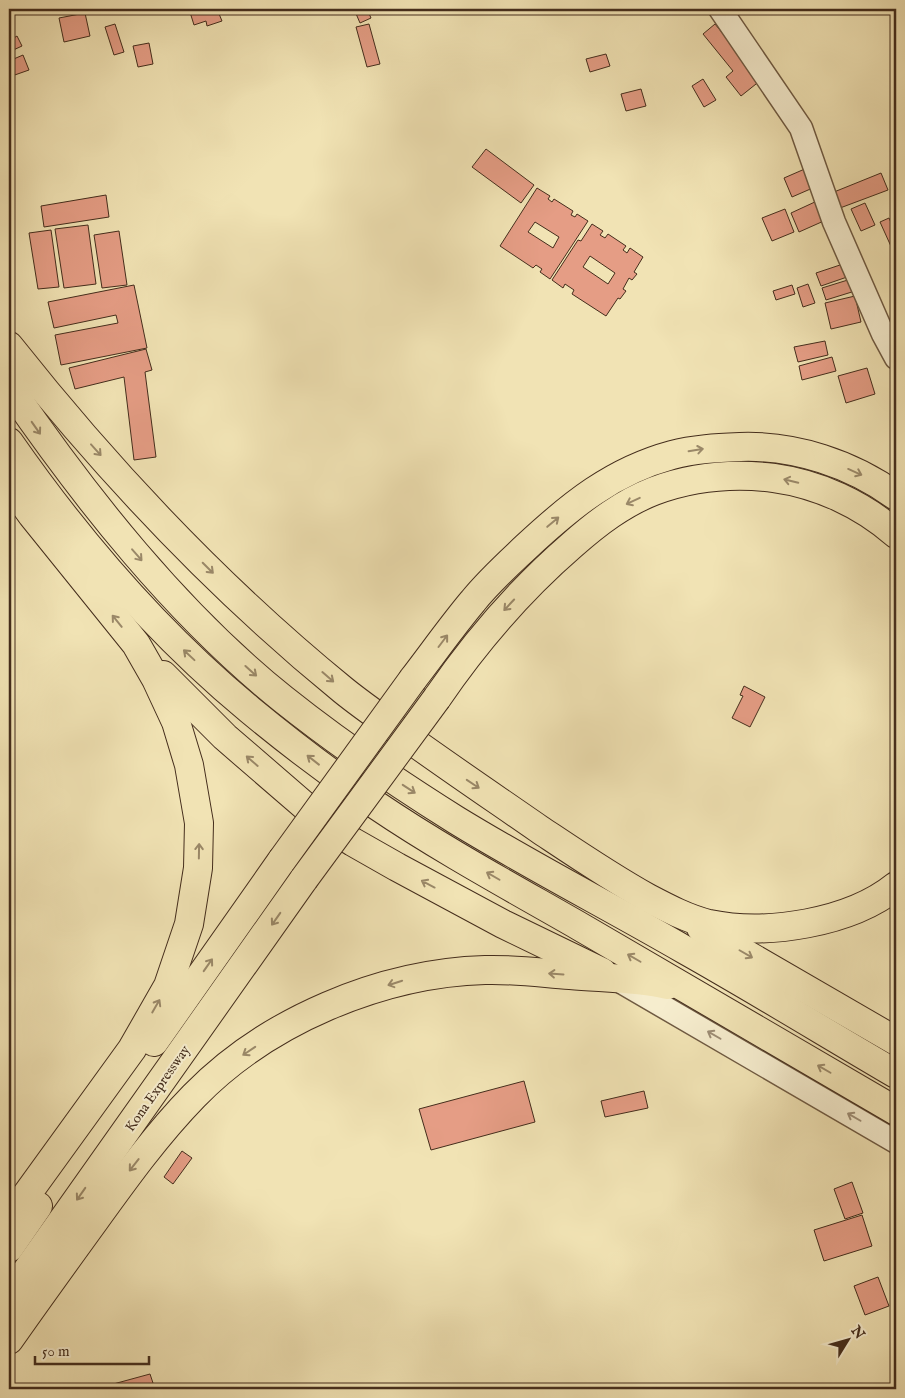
<svg xmlns="http://www.w3.org/2000/svg" width="905" height="1398" viewBox="0 0 905 1398" font-family="'IM FELL English',serif">
<style>
.building{fill:#e59d85;stroke:#442d1c;fill-rule:evenodd}
.lines{fill:none;stroke-linecap:round;stroke-linejoin:round}
.minor-casing{stroke:#6f5a42;stroke-width:25}
.highway-casing{stroke:#442d1c;stroke-width:30}
.minor{stroke:#f6edce;stroke-width:22}
.highway{stroke:#f1e3b4;stroke-width:28}
.highway-bridge-casing{stroke:#442d1c;stroke-width:30;stroke-linecap:butt}
.highway-bridge{stroke:#f1e3b4;stroke-width:28}
.oneway{stroke:#9a8868}
.oneway2{stroke:#9d8d75}
.labels{text-anchor:middle;stroke-width:4;stroke-linejoin:round;paint-order:stroke}
.street-label{font-size:14px;fill:#442d1c;stroke:#f6edce}
</style>
<rect width="100%" height="100%" fill="#f1e3b4"/>
<filter id="stains"><feTurbulence type="fractalNoise" baseFrequency=".004" numOctaves="4"/><feColorMatrix values="0 0 0 0 .2 0 0 0 0 .09 0 0 0 0 .02 0 0 0 .5 -.17"/></filter>
<radialGradient id="worn" r=".72"><stop offset=".6" stop-color="#630" stop-opacity="0"/><stop offset="1" stop-color="#630" stop-opacity=".3"/></radialGradient>
<!-- building -->
<g class="building">
<polygon points="189,9 217,9 222,21 207,26 206,21 194,25"/>
<polygon points="354,9 367,9 371,18 360,23"/>
<polygon points="85,13 90,36 64,42 59,18"/>
<polygon points="115,24 124,52 114,55 105,27"/>
<polygon points="369,24 380,64 367,67 356,27"/>
<polygon points="715,24 761,80 741,96 726,77 733,71 703,34"/>
<polygon points="17,36 22,46 9,52 9,41"/>
<polygon points="149,43 153,64 138,67 133,46"/>
<polygon points="606,54 610,66 590,72 586,59"/>
<polygon points="23,55 29,70 9,77 9,61"/>
<polygon points="703,79 716,100 704,107 692,86"/>
<polygon points="641,89 646,106 626,111 621,94"/>
<polygon points="486,149 534,185 521,203 472,167"/>
<polygon points="807,168 815,187 792,197 784,178"/>
<polygon points="881,173 888,190 840,208 834,192"/>
<path d="M537,188L550,196L548,199L552,202L554,199L573,211L571,215L575,217L577,214L588,221L550,279L540,272L542,269L536,265L533,268L500,246ZM535,222L559,237L553,248L528,232Z"/>
<polygon points="106,195 109,217 44,227 41,206"/>
<polygon points="817,201 826,220 799,232 791,213"/>
<polygon points="865,203 875,225 861,231 851,209"/>
<polygon points="785,209 794,232 772,241 762,218"/>
<polygon points="889,218 896,234 896,252 894,253 880,222"/>
<path d="M592,224L603,231L600,235L605,238L608,234L626,246L623,250L627,253L630,248L643,257L634,272L637,274L632,280L629,278L623,289L626,291L620,299L618,298L606,316L572,294L574,290L565,284L563,288L552,280L578,240L581,241ZM590,256L615,273L608,284L583,267Z"/>
<polygon points="88,225 96,284 64,288 55,229"/>
<polygon points="51,230 59,287 38,289 29,233"/>
<polygon points="119,231 127,285 102,288 94,235"/>
<polygon points="846,263 850,276 821,286 816,273"/>
<polygon points="851,279 855,291 826,300 822,288"/>
<polygon points="808,284 815,303 803,307 797,288"/>
<polygon points="134,285 147,348 61,365 55,335 118,323 116,315 54,328 48,302"/>
<polygon points="792,285 795,294 776,300 773,291"/>
<polygon points="855,296 861,322 831,329 825,303"/>
<polygon points="825,341 828,355 798,362 794,347"/>
<polygon points="146,349 152,370 145,372 156,457 134,460 124,377 75,389 69,368"/>
<polygon points="832,357 836,371 802,380 799,366"/>
<polygon points="867,368 875,394 846,403 838,376"/>
<polygon points="744,686 765,697 750,727 732,718 743,696 740,695"/>
<polygon points="524,1081 535,1122 431,1150 419,1109"/>
<polygon points="644,1091 648,1108 605,1117 601,1101"/>
<polygon points="182,1151 192,1158 173,1184 164,1177"/>
<polygon points="852,1182 863,1213 845,1219 834,1189"/>
<polygon points="862,1215 872,1246 824,1261 814,1230"/>
<polygon points="878,1277 889,1306 865,1315 854,1286"/>
<polygon points="150,1374 155,1389 107,1389 106,1386"/>
</g>
<g class="lines">
<defs>
<g id="minor">
<polyline points="720,9 801,128 834,222 883,334 896,358"/>
<polyline points="616,979 896,1142"/>
</g>
<g id="highway">
<path d="M9,346C108,471 219,589 343,690C359,703 376,715 393,727C441,762 490,795 539,829C575,853 610,877 648,898C667,908 688,919 709,924C767,936 850,923 896,886"/>
<path d="M9,387C86,499 177,614 283,699C338,743 397,783 456,820C531,866 609,906 685,950C756,990 826,1033 896,1074"/>
<path d="M9,442C78,541 157,633 250,710C290,743 332,775 376,805C441,849 511,887 579,926C685,988 791,1049 896,1111"/>
<polyline points="9,483 32,515 136,644 156,679 176,722 189,765 199,823 198,868 189,924 168,986 132,1049 9,1219"/>
<polyline points="163,675 225,737 328,826 353,842 397,867 503,924 602,972"/>
<path d="M413,679C433,653 452,626 473,601C489,581 508,564 526,547C571,505 613,471 672,455C694,449 717,448 740,447C795,445 852,464 896,496"/>
<path d="M437,698C476,641 520,590 572,545C597,523 623,503 654,491C692,477 734,473 774,478C818,484 862,504 896,534"/>
<polyline points="701,928 896,1041"/>
<polyline points="154,1042 282,860"/>
<polyline points="9,1248 38,1206"/>
<polyline points="9,1296 304,879"/>
<path d="M9,1340C37,1300 66,1260 95,1220C126,1177 157,1134 194,1096C267,1021 381,973 485,970C513,969 542,973 570,975C603,978 636,978 668,985"/>
</g>
</defs>
<!-- minor casing -->
<use href="#minor" class="minor-casing"/>
<!-- highway casing -->
<use href="#highway" class="highway-casing"/>
<!-- minor -->
<use href="#minor" class="minor"/>
<!-- highway -->
<use href="#highway" class="highway"/>
<defs>
<g id="highway-bridge">
<polyline points="282,860 413,679"/>
<polyline points="304,879 437,698"/>
</g>
</defs>
<!-- highway-bridge casing -->
<use href="#highway-bridge" class="highway-bridge-casing"/>
<!-- highway-bridge -->
<use href="#highway-bridge" class="highway-bridge"/>
</g>
<!-- one-way arrows -->
<defs><path id="oneway-shaft" d="M-6 0H5M1.5-3L5.5 0L1.5 3" fill="none" stroke-width="1.6" stroke-linecap="round" stroke-linejoin="round" transform="scale(1.25)"/></defs>
<g class="oneway">
<use href="#oneway-shaft" transform="translate(36 428) rotate(55)"/>
<use href="#oneway-shaft" transform="translate(96 450) rotate(48)"/>
<use href="#oneway-shaft" transform="translate(696 450) rotate(-9)"/>
<use href="#oneway-shaft" transform="translate(855 472) rotate(24)"/>
<use href="#oneway-shaft" transform="translate(791 481) rotate(-166)"/>
<use href="#oneway-shaft" transform="translate(633 501) rotate(155)"/>
<use href="#oneway-shaft" transform="translate(553 522) rotate(-40)"/>
<use href="#oneway-shaft" transform="translate(137 555) rotate(49)"/>
<use href="#oneway-shaft" transform="translate(208 568) rotate(45)"/>
<use href="#oneway-shaft" transform="translate(509 605) rotate(133)"/>
<use href="#oneway-shaft" transform="translate(117 621) rotate(-129)"/>
<use href="#oneway-shaft" transform="translate(443 641) rotate(-53)"/>
<use href="#oneway-shaft" transform="translate(189 655) rotate(-137)"/>
<use href="#oneway-shaft" transform="translate(251 671) rotate(42)"/>
<use href="#oneway-shaft" transform="translate(328 677) rotate(41)"/>
<use href="#oneway-shaft" transform="translate(313 760) rotate(-142)"/>
<use href="#oneway-shaft" transform="translate(252 761) rotate(-139)"/>
<use href="#oneway-shaft" transform="translate(473 784) rotate(34)"/>
<use href="#oneway-shaft" transform="translate(409 789) rotate(33)"/>
<use href="#oneway-shaft" transform="translate(199 851) rotate(-89)"/>
<use href="#oneway-shaft" transform="translate(493 876) rotate(-150)"/>
<use href="#oneway-shaft" transform="translate(428 884) rotate(-152)"/>
<use href="#oneway-shaft" transform="translate(276 919) rotate(125)"/>
<use href="#oneway-shaft" transform="translate(746 954) rotate(30)"/>
<use href="#oneway-shaft" transform="translate(634 958) rotate(-150)"/>
<use href="#oneway-shaft" transform="translate(208 965) rotate(-55)"/>
<use href="#oneway-shaft" transform="translate(556 974) rotate(-176)"/>
<use href="#oneway-shaft" transform="translate(395 983) rotate(162)"/>
<use href="#oneway-shaft" transform="translate(156 1006) rotate(-60)"/>
<use href="#oneway-shaft" transform="translate(249 1051) rotate(146)"/>
<use href="#oneway-shaft" transform="translate(824 1069) rotate(-150)"/>
<use href="#oneway-shaft" transform="translate(134 1165) rotate(128)"/>
<use href="#oneway-shaft" transform="translate(81 1194) rotate(125)"/>
</g>
<g class="oneway2">
<use href="#oneway-shaft" transform="translate(714 1035) rotate(-150)"/>
<use href="#oneway-shaft" transform="translate(854 1117) rotate(-150)"/>
</g>
<g class="labels">
<!-- street labels -->
<g class="street-label">
<text transform="translate(157 1088) rotate(-55)" y="5">Kona Expressway</text>
</g>
</g>
<!-- margin -->
<rect width="905" height="1398" fill="none" stroke="#f1e3b4" stroke-width="30"/>
<rect x="10" y="10" width="885" height="1378" fill="none" stroke="#442d1c" stroke-width="2.5"/>
<rect x="15" y="15" width="875" height="1368" fill="none" stroke="#442d1c"/>
<!-- north arrow -->
<g transform="translate(848 1340) rotate(53)" stroke="#f6edce" stroke-width="4" paint-order="stroke">
<path d="M0-4L9 19L0 12L-9 19Z" fill="#442d1c"/>
<text y="-8" font-size="14" font-weight="bold" text-anchor="middle" fill="#442d1c">N</text>
</g>
<!-- scale -->
<path d="M35 1356v8h114v-8" fill="none" stroke="#442d1c" stroke-width="2.5"/>
<text x="42" y="1356" font-size="15" fill="#442d1c" stroke="#f6edce" stroke-width="4" paint-order="stroke">50 m</text>
<rect width="100%" height="100%" filter="url(#stains)"/>
<rect width="100%" height="100%" fill="url(#worn)"/>
</svg>
